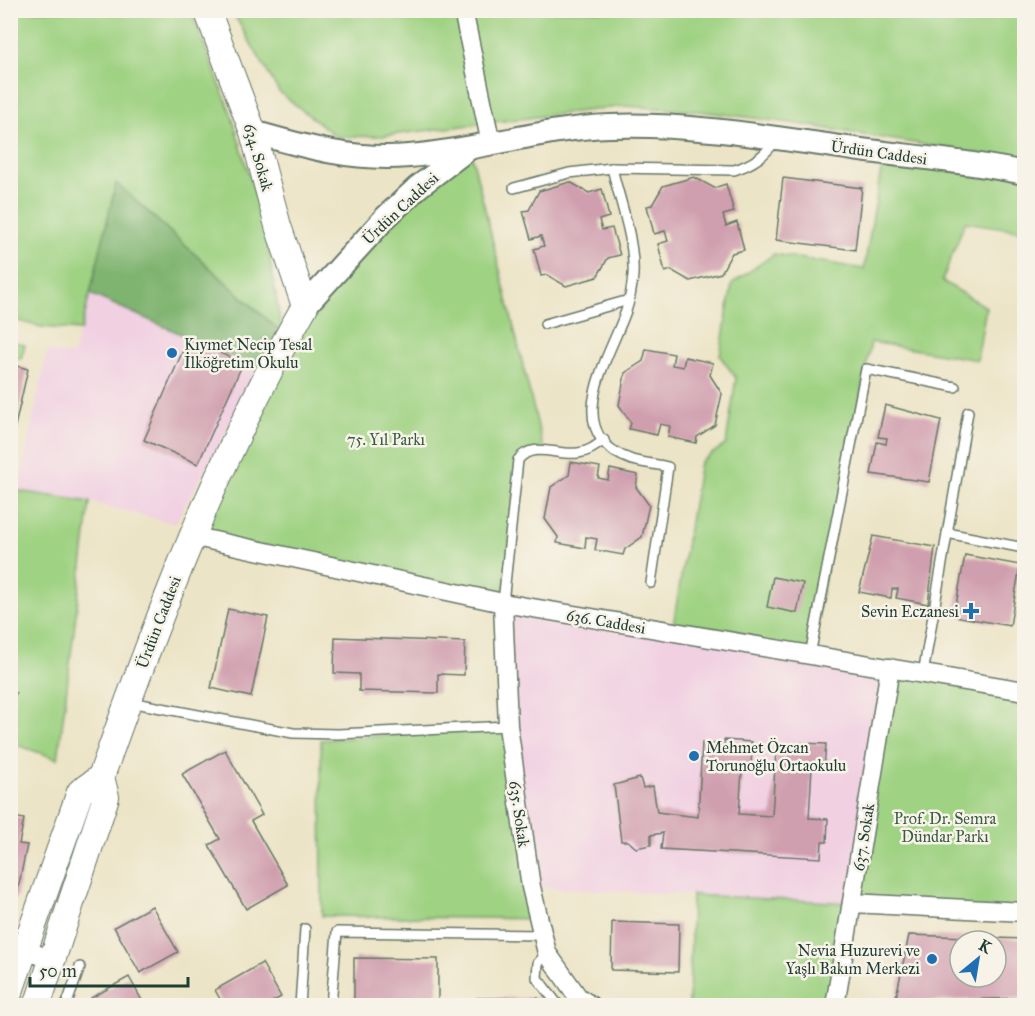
<svg xmlns="http://www.w3.org/2000/svg" width="1035" height="1016" viewBox="0 0 1035 1016" font-family="'IM FELL Great Primer',serif">
<style>
.built{fill:#f1d0e2}
.green{fill:#9fd282;stroke:#5f885b;stroke-width:1.5}
.forest{fill:#7fb470;stroke:#4f7852;stroke-width:1.5}
.building{fill:#d09faf;fill-rule:evenodd}
.lines{fill:none;stroke-linecap:round;stroke-linejoin:round}
.service-casing{stroke:#677767;stroke-width:12}
.minor-casing{stroke:#677767;stroke-width:21}
.tertiary-casing{stroke:#677767;stroke-width:26}
.secondary-casing{stroke:#677767;stroke-width:28}
.service{stroke:#fff;stroke-width:9}
.minor{stroke:#fff;stroke-width:18}
.tertiary{stroke:#fff;stroke-width:22}
.secondary{stroke:#fff;stroke-width:26}
.poi-dot{fill:#1f6fb2;stroke:#f7f3e8;stroke-width:2}
.labels{text-anchor:middle;stroke-width:5;stroke-linejoin:round;paint-order:stroke}
.street-label{font-size:16px;fill:#1f3d34;stroke:#f7f3e8}
.poi-label{font-size:16px;fill:#1f3d34;stroke:#f7f3e8;text-anchor:start}
.park-label{font-size:16px;fill:#395b44;stroke:#f7f3e8}
</style>
<rect width="100%" height="100%" fill="#f7f3e8"/>
<filter id="ink" filterUnits="userSpaceOnUse"><feTurbulence type="fractalNoise" baseFrequency=".0167" numOctaves="2"/><feDisplacementMap in="SourceGraphic" scale="12" xChannelSelector="R" yChannelSelector="G"/><feConvolveMatrix kernelMatrix="1 2 1 2 8 2 1 2 1" color-interpolation-filters="sRGB"/></filter>
<filter id="wash" filterUnits="userSpaceOnUse"><feTurbulence type="fractalNoise" baseFrequency=".008" numOctaves="4" result="noise"/><feDisplacementMap in="SourceGraphic" scale="24" xChannelSelector="R" yChannelSelector="G"/><feGaussianBlur stdDeviation="1.35" result="paint"/><feColorMatrix in="noise" values="0 0 0 0 0 0 0 0 0 0 0 0 0 0 0 0 0 1.4 0 .05"/><feComposite in="paint" operator="in"/></filter>
<g filter="url(#wash)">
<rect width="100%" height="100%" fill="#ece4c6"/>
<!-- built -->
<g class="built">
<polygon points="116,183 261,369 175,524 90,502 18,491 47,351 73,355"/>
<polygon points="503,603 890,668 852,903 531,887"/>
</g>
<!-- green -->
<g class="green">
<polygon points="10,11 191,11 231,113 265,229 282,333 117,184 81,330 41,327 11,319"/>
<polygon points="232,11 1024,11 1024,161 792,123 698,111 625,106 382,136 337,137 279,92"/>
<polygon points="470,148 544,451 518,460 503,603 191,536 305,306"/>
<polygon points="884,153 1024,173 1024,231 965,222 942,281 986,307 977,360 871,342 810,655 672,632 700,462 726,444 736,378 720,356 732,284 774,254 864,269"/>
<polygon points="11,341 25,345 21,359 11,357"/>
<polygon points="18,491 90,502 58,759 11,743 10,521"/>
<polygon points="890,668 1024,691 1024,912 852,904 835,1005 689,1006 692,895 852,903"/>
<polygon points="508,726 538,919 322,916 321,740"/>
</g>
<!-- forest -->
<polygon class="forest" points="116,183 282,333 261,369 90,294"/>
<g id="blocks">
<!-- building -->
<g class="building">
<polygon points="694,177 714,188 726,184 734,212 723,215 726,226 737,222 744,250 732,253 721,273 690,281 671,270 665,272 658,244 668,241 665,231 654,234 647,206 652,205 663,186"/>
<polygon points="783,178 862,188 855,250 776,240"/>
<polygon points="570,182 589,193 602,189 609,217 599,220 602,230 612,228 620,255 608,258 597,277 566,286 547,275 541,276 534,249 544,246 541,236 531,239 523,211 529,210 539,191"/>
<polygon points="188,339 243,363 198,464 144,440"/>
<polygon points="646,349 674,354 672,365 683,367 685,357 713,363 710,375 722,394 715,425 697,437 696,443 668,437 670,426 660,424 657,435 629,429 631,423 619,405 625,373 643,361"/>
<polygon points="10,364 28,369 11,444 10,444"/>
<polygon points="885,405 941,420 929,482 871,474 877,442 886,444 887,438 878,437"/>
<polygon points="571,462 600,467 598,478 608,480 610,469 638,475 636,487 649,505 642,537 625,549 623,555 595,550 597,539 586,537 585,548 557,543 558,537 545,519 551,487 569,475"/>
<polygon points="873,536 935,547 928,604 896,598 898,589 892,589 891,598 859,592"/>
<polygon points="965,555 1020,565 1010,626 954,616"/>
<polygon points="773,577 803,583 797,613 767,607"/>
<polygon points="228,609 268,617 251,697 211,688"/>
<polygon points="335,637 465,642 464,675 438,674 438,693 359,691 359,674 334,673"/>
<polygon points="10,690 16,693 10,706"/>
<polygon points="724,740 752,742 751,771 742,771 739,814 772,816 776,750 800,752 800,743 826,744 824,768 812,767 809,818 828,819 827,842 822,842 821,858 661,849 663,833 651,835 651,845 636,848 628,841 621,841 614,785 640,778 643,788 653,786 657,812 698,817 702,743 724,745"/>
<polygon points="225,750 262,815 251,821 288,885 246,909 209,845 220,839 182,774"/>
<polygon points="10,816 24,819 19,844 27,845 16,899 10,898"/>
<polygon points="152,906 178,952 140,973 114,927"/>
<polygon points="612,922 679,924 678,972 611,970"/>
<path d="M909,935L1024,939V998L895,1002ZM960,941H996V977H960Z"/>
<polygon points="354,958 438,959 438,1006 354,1006"/>
<polygon points="262,963 281,997 265,1006 224,1006 215,990"/>
<polygon points="129,977 145,1006 95,1006 91,998"/>
<rect x="477" y="998" width="61" height="8"/>
</g>
</g>
</g>
<g filter="url(#ink)">
<use href="#blocks" fill-opacity="0" stroke="#677767" stroke-width="1.5"/>
<g class="lines">
<defs>
<g id="service">
<path d="M612,168C620,202 635,240 633,275C632,286 630,300 626,311C610,357 557,434 632,460C643,463 656,464 668,467L651,583"/>
<path d="M514,188L569,173L612,168L734,170C754,164 765,155 777,139"/>
<polyline points="545,324 629,300"/>
<polyline points="947,533 1024,548"/>
<path d="M503,603L518,460C532,441 557,456 578,453C588,452 596,446 604,440"/>
<polyline points="810,655 866,369 955,387"/>
<polyline points="923,674 968,412"/>
<polyline points="130,702 293,733 338,734 508,726"/>
<polyline points="547,953 538,963 537,978 559,1006"/>
<polyline points="66,1006 80,967"/>
<polyline points="300,1006 305,929"/>
<polyline points="331,1006 337,932 543,935"/>
</g>
<g id="minor">
<polyline points="463,10 491,144"/>
<polyline points="191,536 503,603 1024,691"/>
<polyline points="503,603 508,726 531,887 547,953 578,997 591,1006"/>
<polyline points="852,903 1024,912"/>
<polyline points="10,945 53,960"/>
<polyline points="835,1006 890,668"/>
</g>
<g id="tertiary">
<path d="M253,132C305,147 354,161 409,156C477,151 542,128 610,126C691,123 774,138 854,149C911,157 969,161 1024,173"/>
<polyline points="305,306 386,217 418,187 468,149"/>
</g>
<g id="secondary">
<polyline points="10,991 80,792 101,777"/>
<path d="M37,1006L106,797L101,777C158,616 219,455 305,306L278,226L253,132L207,10"/>
</g>
</defs>
<!-- service casing -->
<use href="#service" class="service-casing"/>
<!-- minor casing -->
<use href="#minor" class="minor-casing"/>
<!-- tertiary casing -->
<use href="#tertiary" class="tertiary-casing"/>
<!-- secondary casing -->
<use href="#secondary" class="secondary-casing"/>
<!-- service -->
<use href="#service" class="service"/>
<!-- minor -->
<use href="#minor" class="minor"/>
<!-- tertiary -->
<use href="#tertiary" class="tertiary"/>
<!-- secondary -->
<use href="#secondary" class="secondary"/>
</g>
</g>
<!-- markers -->
<g class="poi-dot">
<circle cx="172" cy="353" r="6"/>
<path d="M968 602h6v6h6v6h-6v6h-6v-6h-6v-6h6z"/>
<circle cx="694" cy="756" r="6"/>
<circle cx="932" cy="959" r="6"/>
</g>
<g class="labels">
<!-- street labels -->
<g class="street-label">
<text transform="translate(879 152) rotate(8)" y="6">Ürdün Caddesi</text>
<text transform="translate(259 157) rotate(74)" y="6">634. Sokak</text>
<text transform="translate(400 208) rotate(-43)" y="6">Ürdün Caddesi</text>
<text transform="translate(606 621) rotate(10)" y="6">636. Caddesi</text>
<text transform="translate(158 622) rotate(-69)" y="6">Ürdün Caddesi</text>
<text transform="translate(520 814) rotate(82)" y="6">635. Sokak</text>
<text transform="translate(863 837) rotate(-81)" y="6">637. Sokak</text>
</g>
<!-- poi labels -->
<g class="poi-label">
<text x="184" y="350">Kıymet Necip Tesal<tspan x="184" dy="18">İlköğretim Okulu</tspan></text>
<text x="959" y="617" text-anchor="end">Sevin Eczanesi</text>
<text x="706" y="753">Mehmet Özcan<tspan x="706" dy="18">Torunoğlu Ortaokulu</tspan></text>
<text x="920" y="956" text-anchor="end">Nevia Huzurevi ve<tspan x="920" dy="18">Yaşlı Bakım Merkezi</tspan></text>
</g>
<!-- park labels -->
<g class="park-label">
<text x="386" y="445">75. Yıl Parkı</text>
<text x="945" y="824">Prof. Dr. Semra<tspan x="945" dy="18">Dündar Parkı</tspan></text>
</g>
</g>
<!-- margin -->
<rect width="1035" height="1016" fill="none" stroke="#f7f3e8" stroke-width="36"/>
<!-- north arrow -->
<g transform="translate(978 959) rotate(30)"><circle r="28" fill="#f7f3e8" stroke="#a1aaa0" stroke-width="1.5"/>
<path d="M0-4.5L10 22L0 15L-10 22Z" fill="#1f6fb2"/>
<text y="-9" font-size="16" font-weight="bold" text-anchor="middle" fill="#1f3d34">K</text>
</g>
<!-- scale -->
<path d="M30 977v9h158v-9" fill="none" stroke="#1f3d34" stroke-width="3"/>
<text x="39" y="977" font-size="18" fill="#1f3d34" stroke="#f7f3e8" stroke-width="4.5" paint-order="stroke">50 m</text>
</svg>
